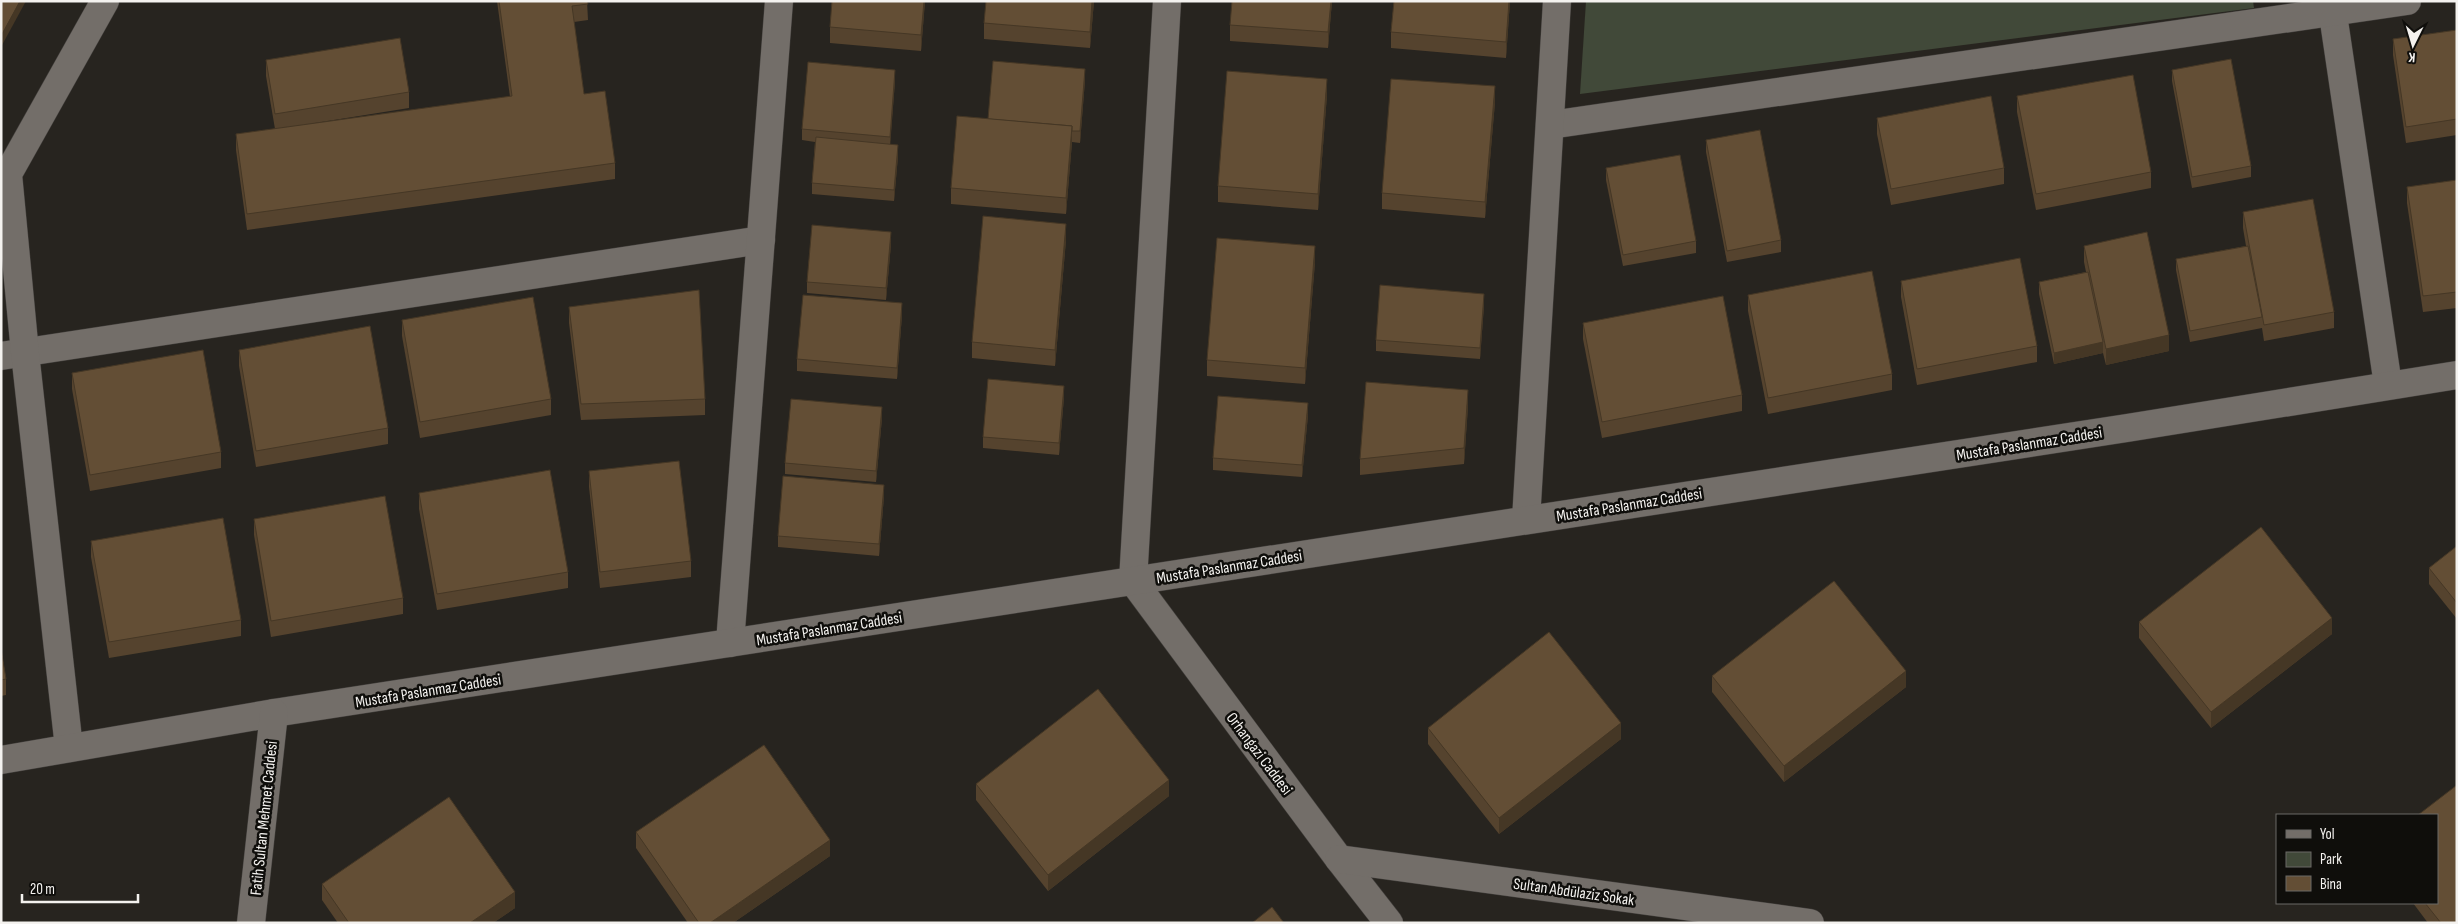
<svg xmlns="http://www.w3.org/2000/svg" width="2458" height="924" viewBox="0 0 2458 924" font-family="'Sofia Sans Condensed',sans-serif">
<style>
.green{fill:#414939}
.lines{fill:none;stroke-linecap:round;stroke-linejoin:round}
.minor-casing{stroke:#423f3c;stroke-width:29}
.minor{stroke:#736e69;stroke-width:28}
.wall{fill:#55432e}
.shaded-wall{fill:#453725}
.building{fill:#634e35;stroke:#453725}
.labels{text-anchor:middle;stroke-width:5;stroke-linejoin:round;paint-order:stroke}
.street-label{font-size:16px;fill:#f4f2ef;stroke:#0f0e0b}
</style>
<rect width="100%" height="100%" fill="#27241f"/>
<!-- green -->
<polygon class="green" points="1586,1 2253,1 2254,8 1580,94"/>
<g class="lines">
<defs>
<g id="minor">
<polyline points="1167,1 1133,581 1339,859 1389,923"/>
<polyline points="2331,1 2388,385"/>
<polyline points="1550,125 2407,1"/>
<polyline points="1,356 761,240"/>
<polyline points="1526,520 1557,1"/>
<polyline points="730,643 779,1"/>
<polyline points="69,748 25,353 8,174 105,1"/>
<polyline points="1,760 274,713 2127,428 2457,375"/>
<polyline points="1339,859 1810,923"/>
<polyline points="251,923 274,713"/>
</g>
</defs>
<!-- minor casing -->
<use href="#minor" class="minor-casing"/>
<!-- minor -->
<use href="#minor" class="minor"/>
</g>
<!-- wall -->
<g class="wall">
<polygon points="497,1 587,1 588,20 574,22 584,94 615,163 615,179 247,230 236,150 236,134 275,129 266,76 266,60 409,92 409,108 309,124 510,97"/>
<polygon points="832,1 925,1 921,51 830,43 830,27"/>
<polygon points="1094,1 1090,48 984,39 984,23"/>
<polygon points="1332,1 1328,48 1230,41 1230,25"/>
<polygon points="1394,1 1510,1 1506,58 1391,48 1391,32"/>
<polygon points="2457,30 2457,135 2406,143 2393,55 2393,39"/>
<polygon points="2172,70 2251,166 2251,177 2192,188 2172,81"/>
<polygon points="1085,80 1080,143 1072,142 1066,214 951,204 951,188 988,119"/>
<polygon points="895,81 890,144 898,156 894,201 812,194 812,183 815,142 802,140 802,129"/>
<polygon points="1327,95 1318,210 1218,202 1218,186"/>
<polygon points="2017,96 2151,172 2151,188 2036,210 2017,112"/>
<polygon points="1495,102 1485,218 1382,209 1382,193"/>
<polygon points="1877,118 2004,168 2004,184 1891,205 1877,134"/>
<polygon points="1706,140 1781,240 1781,252 1727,262 1706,152"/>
<polygon points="1606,168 1696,241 1696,253 1623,266 1606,180"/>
<polygon points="2457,180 2457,308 2423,312 2407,203 2407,187"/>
<polygon points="2243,212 2334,312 2334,328 2264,341 2262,328 2190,342 2176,270 2176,259 2246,246 2243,228"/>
<polygon points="1066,240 1055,366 972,358 972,342"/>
<polygon points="891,244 886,300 807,293 807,282"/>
<polygon points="2084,246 2169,351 2106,365 2103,353 2054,364 2039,294 2039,282 2086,272 2084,262"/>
<polygon points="1315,262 1305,384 1207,376 1207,360"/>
<polygon points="1901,281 2037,346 2037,362 1917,385 1901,297"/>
<polygon points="1748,295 1892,374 1892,390 1768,414 1748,311"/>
<polygon points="1484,305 1480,359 1376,351 1376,340"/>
<polygon points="569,307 705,399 705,415 581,420 569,323"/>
<polygon points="902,315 897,379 797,371 797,359"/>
<polygon points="402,320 551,399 551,415 420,438 402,336"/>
<polygon points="1583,323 1742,395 1742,411 1602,438 1583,339"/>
<polygon points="239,350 388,428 388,444 256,467 239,366"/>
<polygon points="72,373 221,452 221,468 90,491 72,389"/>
<polygon points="1064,397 1059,455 983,448 983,437"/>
<polygon points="1468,406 1464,464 1360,475 1360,459"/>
<polygon points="1308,415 1302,477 1213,470 1213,458"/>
<polygon points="882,418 876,482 785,474 785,463"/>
<polygon points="589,471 691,561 691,577 600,588 589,487"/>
<polygon points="419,493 568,572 568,588 437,610 419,509"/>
<polygon points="884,496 879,556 778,547 778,536"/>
<polygon points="254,519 403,598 403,614 271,637 254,535"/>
<polygon points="91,541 241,620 241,636 109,658 91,557"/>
<polygon points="2457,546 2457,619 2429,584 2429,568"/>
<polygon points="2139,622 2332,634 2211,728 2139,638"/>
<polygon points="1,649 6,679 6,695 1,696"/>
<polygon points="1712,676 1906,687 1784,782 1712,692"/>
<polygon points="1428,728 1621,739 1499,834 1428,744"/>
<polygon points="976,784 1169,796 1048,891 976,800"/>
<polygon points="636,832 830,856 733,923 688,923 636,848"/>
<polygon points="322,884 515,908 493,923 338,923 322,900"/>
<polygon points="2413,903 2437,903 2457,923 2428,923"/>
</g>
<!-- shaded-wall -->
<g class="shaded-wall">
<polygon points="20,1 26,1 1,47 1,36"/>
<polygon points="924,1 925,1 921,51 921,35"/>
<polygon points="1092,1 1094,1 1090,48 1090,32"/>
<polygon points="1331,1 1332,1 1328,48 1328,32"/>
<polygon points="1509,1 1510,1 1506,58 1506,42"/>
<polygon points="1085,69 1085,80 1080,143 1080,131"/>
<polygon points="895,70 895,81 890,148 890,137"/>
<polygon points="1327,79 1327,95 1318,210 1318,194"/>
<polygon points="1495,86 1495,102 1485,218 1485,202"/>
<polygon points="1072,126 1072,142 1066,214 1066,198"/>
<polygon points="898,145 898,156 894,201 894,190"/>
<polygon points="1066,224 1066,240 1055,366 1055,350"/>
<polygon points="891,232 891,244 886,300 886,288"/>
<polygon points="1315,246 1315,262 1305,384 1305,368"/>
<polygon points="1484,294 1484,305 1480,359 1480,348"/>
<polygon points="902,303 902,315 897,379 897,368"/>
<polygon points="2169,335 2169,351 2106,365 2106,349"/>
<polygon points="2103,342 2103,353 2054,364 2054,353"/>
<polygon points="1064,386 1064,397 1059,455 1059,443"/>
<polygon points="1468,390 1468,406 1464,464 1464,448"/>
<polygon points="1308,403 1308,415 1302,477 1302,465"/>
<polygon points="882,407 882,418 876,482 876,471"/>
<polygon points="884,485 884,496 879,556 879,544"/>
<polygon points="2332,618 2332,634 2211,728 2211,712"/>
<polygon points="1906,671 1906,687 1784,782 1784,766"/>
<polygon points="1621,723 1621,739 1499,834 1499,818"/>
<polygon points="1169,780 1169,796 1048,891 1048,875"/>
<polygon points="830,840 830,856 733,923 710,923"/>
<polygon points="515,892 515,908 493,923 470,923"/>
</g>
<!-- building -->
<g class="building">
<polygon points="1,1 20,1 1,36"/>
<polygon points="499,1 587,1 588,4 572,6 584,94 605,91 615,163 247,214 236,134 512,96"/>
<polygon points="832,1 924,1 921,35 830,27"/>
<polygon points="986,1 1092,1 1090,32 984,23"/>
<polygon points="1232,1 1331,1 1328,32 1230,25"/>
<polygon points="1394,1 1509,1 1506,42 1391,32"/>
<polygon points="2457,30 2457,119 2406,127 2393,39"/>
<polygon points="400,38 409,92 275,114 266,60"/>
<polygon points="2231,59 2251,166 2192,177 2172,70"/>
<polygon points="993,61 1085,69 1080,131 1072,131 1072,126 988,119"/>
<polygon points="808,62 895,70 890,137 802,129"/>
<polygon points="1227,71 1327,79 1318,194 1218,186"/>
<polygon points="2133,75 2151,172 2036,194 2017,96"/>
<polygon points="1391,79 1495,86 1485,202 1382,193"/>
<polygon points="1991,96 2004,168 1891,189 1877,118"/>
<polygon points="957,116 1072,126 1066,198 951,188"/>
<polygon points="1760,130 1781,240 1727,251 1706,140"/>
<polygon points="816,137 898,145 894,190 812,183"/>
<polygon points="1680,155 1696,241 1623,255 1606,168"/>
<polygon points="2457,180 2457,292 2423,296 2407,187"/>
<polygon points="2313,199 2334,312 2264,325 2243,212"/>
<polygon points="983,216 1066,224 1055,350 972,342"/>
<polygon points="812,225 891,232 886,288 807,282"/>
<polygon points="2147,232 2169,335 2106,349 2084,246"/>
<polygon points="1217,238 1315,246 1305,368 1207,360"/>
<polygon points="2248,246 2262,317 2190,331 2176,259"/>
<polygon points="2020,258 2037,346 1917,369 1901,281"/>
<polygon points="1872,271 1892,374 1768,398 1748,295"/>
<polygon points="2088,272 2103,342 2054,353 2039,282"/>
<polygon points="1380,285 1484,294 1480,348 1376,340"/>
<polygon points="699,290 705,399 581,404 569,307"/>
<polygon points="803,295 902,303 897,368 797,359"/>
<polygon points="1723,296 1742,395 1602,422 1583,323"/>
<polygon points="533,297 551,399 420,422 402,320"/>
<polygon points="370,326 388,428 256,451 239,350"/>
<polygon points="203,350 221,452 90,475 72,373"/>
<polygon points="988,379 1064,386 1059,443 983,437"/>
<polygon points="1366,382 1468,390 1464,448 1360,459"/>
<polygon points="1218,396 1308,403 1302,465 1213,458"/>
<polygon points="791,399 882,407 876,471 785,463"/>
<polygon points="679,461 691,561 600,572 589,471"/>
<polygon points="550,470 568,572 437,594 419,493"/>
<polygon points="783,476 884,485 879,544 778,536"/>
<polygon points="385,496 403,598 271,621 254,519"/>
<polygon points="223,518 241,620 109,642 91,541"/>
<polygon points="2261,527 2332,618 2211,712 2139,622"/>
<polygon points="2457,546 2457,603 2429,568"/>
<polygon points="1834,581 1906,671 1784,766 1712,676"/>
<polygon points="1549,632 1621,723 1499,818 1428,728"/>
<polygon points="1,649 6,679 1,680"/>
<polygon points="1098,689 1169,780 1048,875 976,784"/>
<polygon points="764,745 830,840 710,923 699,923 636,832"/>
<polygon points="2457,785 2457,923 2441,923 2425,903 2437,903 2437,815 2418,815"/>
<polygon points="449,797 515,892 470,923 349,923 322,884"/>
<polygon points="1272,907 1284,923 1252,923"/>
</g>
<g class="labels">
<!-- street labels -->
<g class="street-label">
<text transform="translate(2029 443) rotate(-9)" y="6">Mustafa Paslanmaz Caddesi</text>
<text transform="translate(1629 504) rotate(-9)" y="6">Mustafa Paslanmaz Caddesi</text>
<text transform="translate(1229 566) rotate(-9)" y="6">Mustafa Paslanmaz Caddesi</text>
<text transform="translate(829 628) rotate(-9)" y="6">Mustafa Paslanmaz Caddesi</text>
<text transform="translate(428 690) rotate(-9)" y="6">Mustafa Paslanmaz Caddesi</text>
<text transform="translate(1260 753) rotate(53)" y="6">Orhangazi Caddesi</text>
<text transform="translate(263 818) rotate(-84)" y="6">Fatih Sultan Mehmet Caddesi</text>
<text transform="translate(1574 891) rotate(8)" y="6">Sultan Abdülaziz Sokak</text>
</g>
</g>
<!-- border -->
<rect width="2458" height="924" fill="none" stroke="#f4f2ef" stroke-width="5"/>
<!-- legend -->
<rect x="2276" y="814" width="162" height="90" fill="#0f0e0b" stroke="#6b6966"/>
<rect x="2286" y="830" width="25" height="8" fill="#736e69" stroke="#6b6966"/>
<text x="2320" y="839" font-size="15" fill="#f4f2ef">Yol</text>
<rect x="2286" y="852" width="25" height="15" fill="#414939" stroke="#6b6966"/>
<text x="2320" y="864" font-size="15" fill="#f4f2ef">Park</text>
<rect x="2286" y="876" width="25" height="15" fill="#634e35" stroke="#6b6966"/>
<text x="2320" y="889" font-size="15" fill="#f4f2ef">Bina</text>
<!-- north arrow -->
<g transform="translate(2413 45) rotate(185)" stroke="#0f0e0b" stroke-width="4" paint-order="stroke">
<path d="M0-4L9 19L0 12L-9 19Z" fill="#f4f2ef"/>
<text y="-8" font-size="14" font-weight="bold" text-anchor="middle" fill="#f4f2ef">K</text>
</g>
<!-- scale -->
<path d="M22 894v8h116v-8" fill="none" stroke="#f4f2ef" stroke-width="2.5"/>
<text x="30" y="894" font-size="15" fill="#f4f2ef" stroke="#0f0e0b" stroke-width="4" paint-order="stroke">20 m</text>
</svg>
